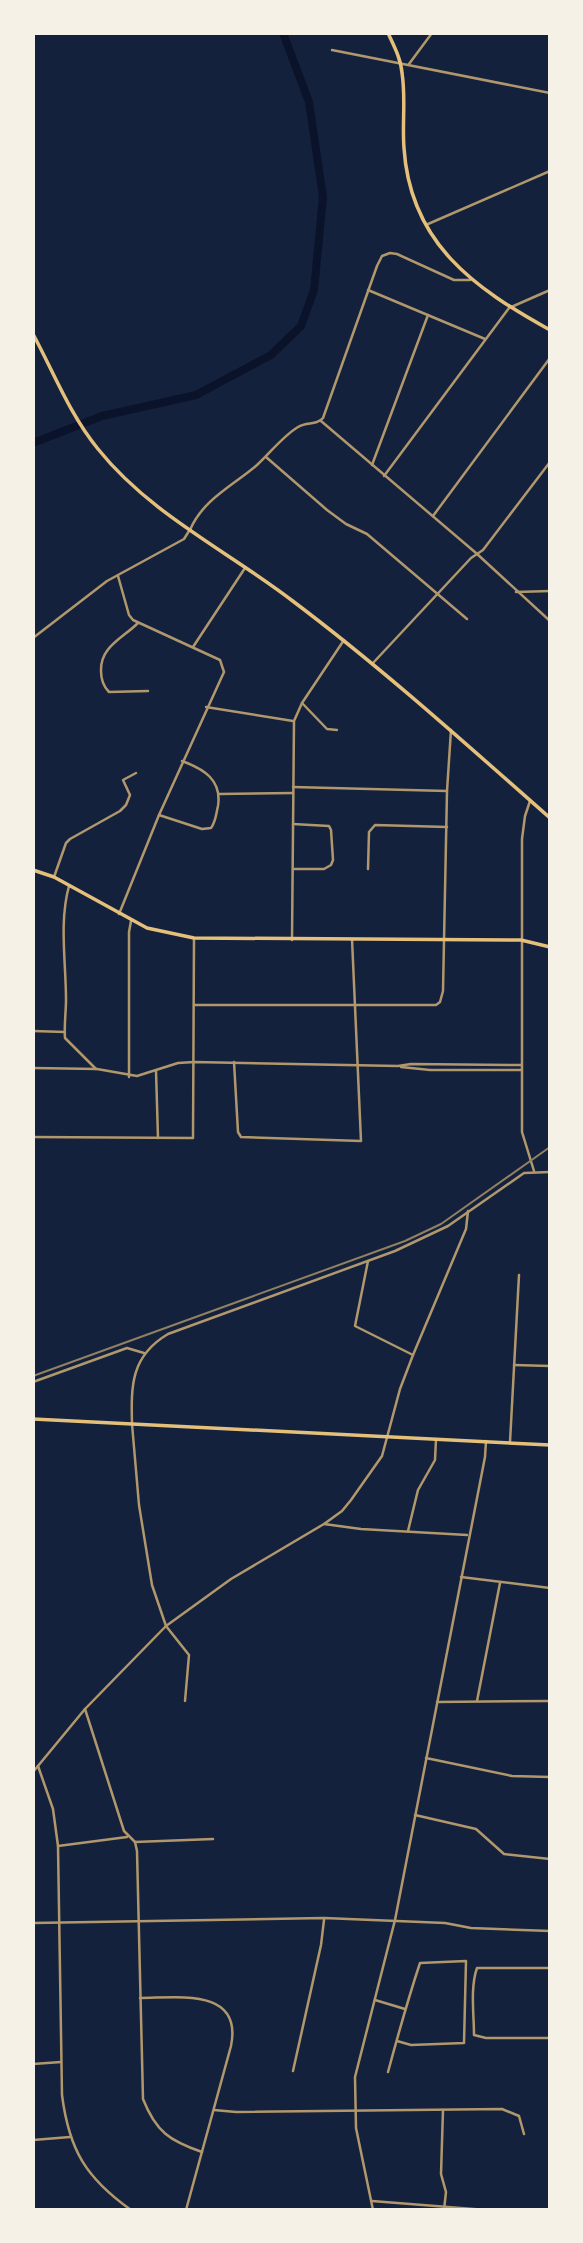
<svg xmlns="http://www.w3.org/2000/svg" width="583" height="2243" viewBox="0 0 583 2243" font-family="Rubik,sans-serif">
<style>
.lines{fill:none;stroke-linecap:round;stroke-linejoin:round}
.river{stroke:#0b132b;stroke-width:8}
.minor{stroke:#b1986c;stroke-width:2.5}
.tertiary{stroke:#b1986c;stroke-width:2.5}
.secondary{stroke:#e5c07b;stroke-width:3.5}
.primary{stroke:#e5c07b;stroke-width:3.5}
.rail{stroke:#918062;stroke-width:2}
</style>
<rect width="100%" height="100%" fill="#14213d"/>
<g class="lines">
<!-- river -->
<polyline class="river" points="33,443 102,416 196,395 271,355 301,326 314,290 323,197 309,102 283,33"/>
<!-- minor -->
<g class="minor">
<polyline points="332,50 550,93"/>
<polyline points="409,64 432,33"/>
<polyline points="428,224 550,171"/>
<polyline points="368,290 485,339"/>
<polyline points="321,421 476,553 550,621"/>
<polyline points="266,457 327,510 346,524 367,534 467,619"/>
<polyline points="372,465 428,315"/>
<polyline points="384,476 509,308 550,290"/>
<polyline points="433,516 550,358"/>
<path d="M190,530C203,499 234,485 257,465C270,453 283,436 298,427C307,421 316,426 323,418L377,266L382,256L390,253L397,254L454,280H470"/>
<polyline points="118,576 129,615 133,620 220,660 224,672 159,815 119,914"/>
<polyline points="516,592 550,591"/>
<path d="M138,623C123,638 100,647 101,671C101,679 103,686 109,692L148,691"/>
<polyline points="193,647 245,568"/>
<polyline points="373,663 471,558 483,550 550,462"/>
<polyline points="302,703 327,729 337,730"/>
<polyline points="206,707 293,721"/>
<polyline points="293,787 447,791"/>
<polyline points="219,794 293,793"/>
<polyline points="530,801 525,816 522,839 522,1132 534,1171"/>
<path d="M159,815L202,829L211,828C216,821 216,814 218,806C222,780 204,769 182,761"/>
<polyline points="293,869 324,869 331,865 333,860 331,830 329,826 293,824"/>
<polyline points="368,869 369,832 375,825 447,827"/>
<polyline points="54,877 66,843 70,839 120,811 126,805 130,795 123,780 136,773"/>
<path d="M69,886C59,922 66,962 66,1000C66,1012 64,1025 65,1038L96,1069"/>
<polyline points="292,940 294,721 302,703 344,640"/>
<polyline points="194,1005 436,1005 440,1002 443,991 447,791 451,730"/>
<polyline points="33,1031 65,1032"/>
<polyline points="234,1062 238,1132 241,1137 361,1141 352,939"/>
<polyline points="401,1067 430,1070 521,1070"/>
<polyline points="33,1068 97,1069 137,1076 178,1063 194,1062 398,1066 411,1064 521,1065"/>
<polyline points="156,1071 158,1138"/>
<polyline points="129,1077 129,932 131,921"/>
<polyline points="33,1137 193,1138 194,938"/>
<polyline points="368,1261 355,1326 413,1355"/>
<polyline points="514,1365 550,1366"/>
<polyline points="33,1382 127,1348 144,1353"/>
<polyline points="132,1424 139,1505 152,1585 166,1626 189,1655 185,1701"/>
<polyline points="510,1442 519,1275"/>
<polyline points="324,1524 361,1529 467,1535"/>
<polyline points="408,1531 418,1490 435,1460 436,1439"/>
<polyline points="461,1577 550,1588"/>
<polyline points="477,1701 500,1583"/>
<polyline points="437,1702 550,1701"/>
<path d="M85,1709L124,1831L135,1842L137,1851L143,2099C156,2132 170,2141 202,2152"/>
<polyline points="426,1758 512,1776 550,1777"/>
<path d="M38,1766L53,1809L58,1846L62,2095C69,2150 86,2178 131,2210"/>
<polyline points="415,1815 476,1829 504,1854 550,1859"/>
<polyline points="135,1842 213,1839"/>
<polyline points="58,1846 127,1837"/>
<polyline points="33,1923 324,1918 445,1923 471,1928 550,1931"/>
<path d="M550,1968H477C470,1988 474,2014 474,2035L486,2038H550"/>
<path d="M140,1998C177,1998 243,1987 231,2046L186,2210"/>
<polyline points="375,2000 405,2009"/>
<polyline points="33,2064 61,2062"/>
<polyline points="293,2071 321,1945 324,1920"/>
<path d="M388,2072C398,2035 408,1999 420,1963L466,1961L464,2043L411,2045L397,2041"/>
<polyline points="214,2110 236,2112 502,2109 519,2116 524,2134"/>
<polyline points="443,2110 441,2174 446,2192 444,2210"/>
<polyline points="33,2140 70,2137"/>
<polyline points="372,2201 486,2210"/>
<polyline points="373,2210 356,2128 355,2077 395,1920 485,1457 486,1441"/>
</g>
<!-- tertiary -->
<g class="tertiary">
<polyline points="33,638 107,581 184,539 189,531"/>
<path d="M132,1424C131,1385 131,1356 168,1334L395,1251L448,1226L524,1173L550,1172"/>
<polyline points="33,1772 85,1709 166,1626 231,1579 324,1524 342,1511 351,1500 382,1456 400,1389 413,1355 466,1229 468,1211"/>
</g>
<!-- secondary -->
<path class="secondary" d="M33,334C54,373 70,415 98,449C151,515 228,551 294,602C383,669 466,744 550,818"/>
<!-- primary -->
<g class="primary">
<path d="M388,33C394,46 401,59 402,73C406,98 402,123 404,148C410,243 474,288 550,330"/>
<polyline points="33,870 54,877 147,928 194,938 521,940 550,947"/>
<polyline points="33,1419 550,1445"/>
</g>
<!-- rail -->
<polyline class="rail" points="33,1376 405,1241 441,1224 550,1147"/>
</g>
<!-- border -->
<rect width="583" height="2243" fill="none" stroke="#f6f1e7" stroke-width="70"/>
</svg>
